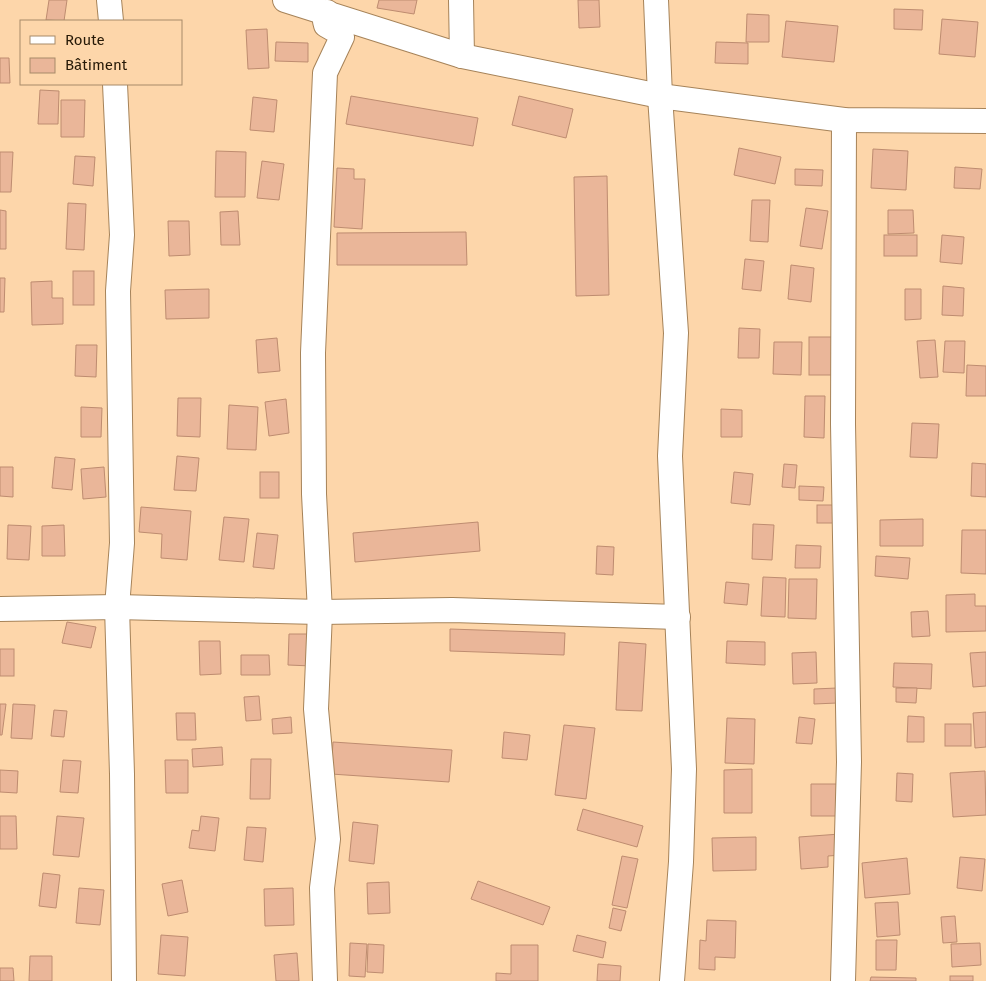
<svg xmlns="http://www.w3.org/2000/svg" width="986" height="981" viewBox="0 0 986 981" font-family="'Fira Sans',sans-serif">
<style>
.building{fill:#eab699;stroke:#be8c70}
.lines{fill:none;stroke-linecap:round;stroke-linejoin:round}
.street-casing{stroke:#a68359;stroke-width:26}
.street{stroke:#fff;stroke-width:24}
</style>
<rect width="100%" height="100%" fill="#fdd6aa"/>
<!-- building -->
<g class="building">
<polygon points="49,0 67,0 64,21 46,20"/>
<polygon points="379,0 417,0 414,14 377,8"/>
<polygon points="578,0 599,0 600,27 579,28"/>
<polygon points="894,9 923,10 922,30 894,29"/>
<polygon points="747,14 769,15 769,42 746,42"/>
<polygon points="942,19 978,22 975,57 939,54"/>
<polygon points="786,21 838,26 834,62 782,57"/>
<polygon points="267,29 269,68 248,69 246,30"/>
<polygon points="276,42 308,43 308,62 275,61"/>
<polygon points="716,42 748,43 748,64 715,63"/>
<polygon points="0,58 9,58 10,83 0,83"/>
<polygon points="40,90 59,91 58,124 38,124"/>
<polygon points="351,96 478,118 473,146 346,124"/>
<polygon points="519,96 573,109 566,138 512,125"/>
<polygon points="253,97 277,100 274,132 250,130"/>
<polygon points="61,100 85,100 84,137 61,137"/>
<polygon points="739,148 781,157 775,184 734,175"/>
<polygon points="873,149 908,151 906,190 871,188"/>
<polygon points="216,151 246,152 245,197 215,197"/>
<polygon points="0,152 13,152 11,192 0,192"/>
<polygon points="75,156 95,157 93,186 73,184"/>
<polygon points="262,161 284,164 279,200 257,198"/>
<polygon points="955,167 982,169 980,189 954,188"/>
<polygon points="337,168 354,169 354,179 365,179 362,229 334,227"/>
<polygon points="795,169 823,170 822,186 795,185"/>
<polygon points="607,176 609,295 576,296 574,177"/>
<polygon points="752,200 770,200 768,242 750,241"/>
<polygon points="68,203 86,204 84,250 66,249"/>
<polygon points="806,208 828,211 822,249 800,246"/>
<polygon points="0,210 6,211 6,249 0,249"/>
<polygon points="888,210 913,210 914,233 888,234"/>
<polygon points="238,211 240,245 221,245 220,212"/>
<polygon points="168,221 189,221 190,255 169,256"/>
<polygon points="466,232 467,265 337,265 337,233"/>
<rect x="884" y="235" width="33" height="21"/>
<polygon points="942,235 964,237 962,264 940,262"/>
<polygon points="745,259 764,261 761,291 742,289"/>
<polygon points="791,265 814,268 811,302 788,299"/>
<rect x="73" y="271" width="21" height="34"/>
<polygon points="0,278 5,278 4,312 0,312"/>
<polygon points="52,281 52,298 63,298 63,324 32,325 31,282"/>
<polygon points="943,286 964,288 963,316 942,315"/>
<polygon points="209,289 209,318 166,319 165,290"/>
<polygon points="905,289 921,289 921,319 905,320"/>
<polygon points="739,328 760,329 759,358 738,358"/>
<rect x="809" y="337" width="25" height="38"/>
<polygon points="277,338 280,371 258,373 256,340"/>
<polygon points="935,340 938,377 920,378 917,341"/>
<polygon points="945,341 965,341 964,373 943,372"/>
<polygon points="774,342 802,342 801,375 773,374"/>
<polygon points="76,345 97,345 96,377 75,376"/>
<polygon points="967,365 986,366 986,396 966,396"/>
<polygon points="805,396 825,396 824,438 804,437"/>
<polygon points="178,398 201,398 200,437 177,436"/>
<polygon points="286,399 289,433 269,436 265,402"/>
<polygon points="229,405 258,407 256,450 227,449"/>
<polygon points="81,407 102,408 101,437 81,437"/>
<polygon points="721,409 742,410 742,437 721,437"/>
<polygon points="912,423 939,424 937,458 910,457"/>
<polygon points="177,456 199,458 196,491 174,490"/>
<polygon points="55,457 75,459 72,490 52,488"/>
<polygon points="972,463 986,464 986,497 971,496"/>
<polygon points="784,464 797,465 795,488 782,487"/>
<polygon points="0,467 13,467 13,497 0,496"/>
<polygon points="104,467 106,497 83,499 81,469"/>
<rect x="260" y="472" width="19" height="26"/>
<polygon points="734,472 753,474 750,505 731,503"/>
<polygon points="799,486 824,487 823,501 799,500"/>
<rect x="817" y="505" width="22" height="18"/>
<polygon points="141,507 191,511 187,560 161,558 162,534 139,532"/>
<polygon points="224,517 249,519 244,562 219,560"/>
<polygon points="923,519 923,546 880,546 880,520"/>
<polygon points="478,522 480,551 355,562 353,533"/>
<polygon points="753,524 774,525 772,560 752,559"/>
<polygon points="8,525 31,526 29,560 7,559"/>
<polygon points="64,525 65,556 42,556 42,526"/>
<polygon points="962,530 986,530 986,574 961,573"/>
<polygon points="257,533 278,535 274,569 253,567"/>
<polygon points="796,545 821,546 820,568 795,568"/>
<polygon points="597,546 614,547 613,575 596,574"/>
<polygon points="876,556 910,558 908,579 875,576"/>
<polygon points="763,577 786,578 785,617 761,616"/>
<polygon points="789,579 817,579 816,619 788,618"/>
<polygon points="726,582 749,584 747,605 724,603"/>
<polygon points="975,594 975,606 986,606 986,631 946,632 946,595"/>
<polygon points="928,611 930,636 912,637 911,612"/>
<polygon points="67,622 96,627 91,648 62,643"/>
<polygon points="450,629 565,633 564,655 450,651"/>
<polygon points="289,634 313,634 312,666 288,665"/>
<polygon points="199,641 220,641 221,674 200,675"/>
<polygon points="727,641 765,642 765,665 726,663"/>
<polygon points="619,642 646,644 642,711 616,710"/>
<rect x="0" y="649" width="14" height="27"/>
<polygon points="816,652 817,683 793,684 792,653"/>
<polygon points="986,652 986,686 973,687 970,653"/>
<polygon points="241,655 269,655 270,675 241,675"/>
<polygon points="894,663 932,664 931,689 893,687"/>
<polygon points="837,688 837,703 814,704 814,689"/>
<polygon points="896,688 917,688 916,703 896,702"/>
<polygon points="259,696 261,720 246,721 244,697"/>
<polygon points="0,704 6,704 2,735 0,735"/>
<polygon points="13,704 35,705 32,739 11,738"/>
<polygon points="54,710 67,711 64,737 51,736"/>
<polygon points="986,712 986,747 975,748 973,713"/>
<polygon points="176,713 195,713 196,740 177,740"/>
<polygon points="908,716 924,717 924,742 907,742"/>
<polygon points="291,717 292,733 273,734 272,719"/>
<polygon points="799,717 815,719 812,744 796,743"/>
<polygon points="727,718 755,719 754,764 725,763"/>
<rect x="945" y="724" width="26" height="22"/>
<polygon points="564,725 595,728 586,799 555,795"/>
<polygon points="504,732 530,735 527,760 502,758"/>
<polygon points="333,742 452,750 449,782 331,774"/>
<polygon points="222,747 223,765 193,767 192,749"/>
<polygon points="251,759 271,759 270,799 250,799"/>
<polygon points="63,760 81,761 78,793 60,792"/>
<polygon points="165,760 188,760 188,793 166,793"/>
<polygon points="752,769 752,813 724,813 724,770"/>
<polygon points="0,770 18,771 17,793 0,792"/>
<polygon points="985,771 986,815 953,817 950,773"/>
<polygon points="897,773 913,774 912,802 896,801"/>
<polygon points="811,784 839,784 838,816 811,816"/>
<polygon points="583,809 643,826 637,847 577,830"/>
<polygon points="0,816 16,816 17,849 0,849"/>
<polygon points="57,816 84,818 79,857 53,855"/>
<polygon points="201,816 219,818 215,851 189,848 192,830 199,831"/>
<polygon points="353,822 378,825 374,864 349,861"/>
<polygon points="247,827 266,828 263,862 244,860"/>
<polygon points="840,834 841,855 828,856 828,867 801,869 799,837"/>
<polygon points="756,837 756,870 713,871 712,838"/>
<polygon points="622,856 638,859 627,908 612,905"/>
<polygon points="960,857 985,859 982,891 957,888"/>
<polygon points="907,858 910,894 865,898 862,863"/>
<polygon points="43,873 60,875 56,908 39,906"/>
<polygon points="182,880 188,912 168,916 162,884"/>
<polygon points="478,881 550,907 543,925 471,899"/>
<polygon points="389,882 390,913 368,914 367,883"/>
<polygon points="79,888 104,890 100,925 76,923"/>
<polygon points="293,888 294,925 265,926 264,889"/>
<polygon points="898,902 900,935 877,937 875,903"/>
<polygon points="613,908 626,911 621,931 609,928"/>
<polygon points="955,916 957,942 943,943 941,917"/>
<polygon points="707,920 736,921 735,958 715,957 715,970 699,969 700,940 706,941"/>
<polygon points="161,935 188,937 185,976 158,974"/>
<polygon points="577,935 606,942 603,958 573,951"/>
<polygon points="876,940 897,940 896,970 876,970"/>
<polygon points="350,943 367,944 365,977 349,976"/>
<polygon points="980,943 981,965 952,967 951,944"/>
<polygon points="368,944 384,945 383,973 367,972"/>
<polygon points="511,945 538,945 538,981 496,981 496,973 511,974"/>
<polygon points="297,953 299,981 276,981 274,955"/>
<polygon points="30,956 52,956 52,981 29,981"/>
<polygon points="598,964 621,966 620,981 597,981"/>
<polygon points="0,968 13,968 14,981 0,981"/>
<rect x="950" y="976" width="23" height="5"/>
<polygon points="871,977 916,978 916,981 870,981"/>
</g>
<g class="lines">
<defs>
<g id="street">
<polyline points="109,0 111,21"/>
<polyline points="285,0 462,56 660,96 844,120 986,121"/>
<polyline points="461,0 462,56"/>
<polyline points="656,0 660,96 676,333 670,456 684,769 681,862 672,981"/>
<polyline points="115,84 122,235 118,291 122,543 117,607 122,774 124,981"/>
<polyline points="0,609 117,607 320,612 452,610 678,617"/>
<polyline points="325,981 322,888 328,839 316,709 320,612 314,494 313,353 325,73 342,37 340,33 326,25 325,21 327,12"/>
<polyline points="843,981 849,762 843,424 844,120"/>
</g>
</defs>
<!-- street casing -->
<use href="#street" class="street-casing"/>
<!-- street -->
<use href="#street" class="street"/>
</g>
<!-- legend -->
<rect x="20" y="20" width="162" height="65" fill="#fdd6aa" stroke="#a78a69"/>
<rect x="30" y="36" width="25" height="8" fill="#ffffff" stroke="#a78a69"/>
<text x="65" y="45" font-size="15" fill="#261907">Route</text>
<rect x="30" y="58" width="25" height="15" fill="#eab699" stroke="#a78a69"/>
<text x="65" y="70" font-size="15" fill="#261907">Bâtiment</text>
</svg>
